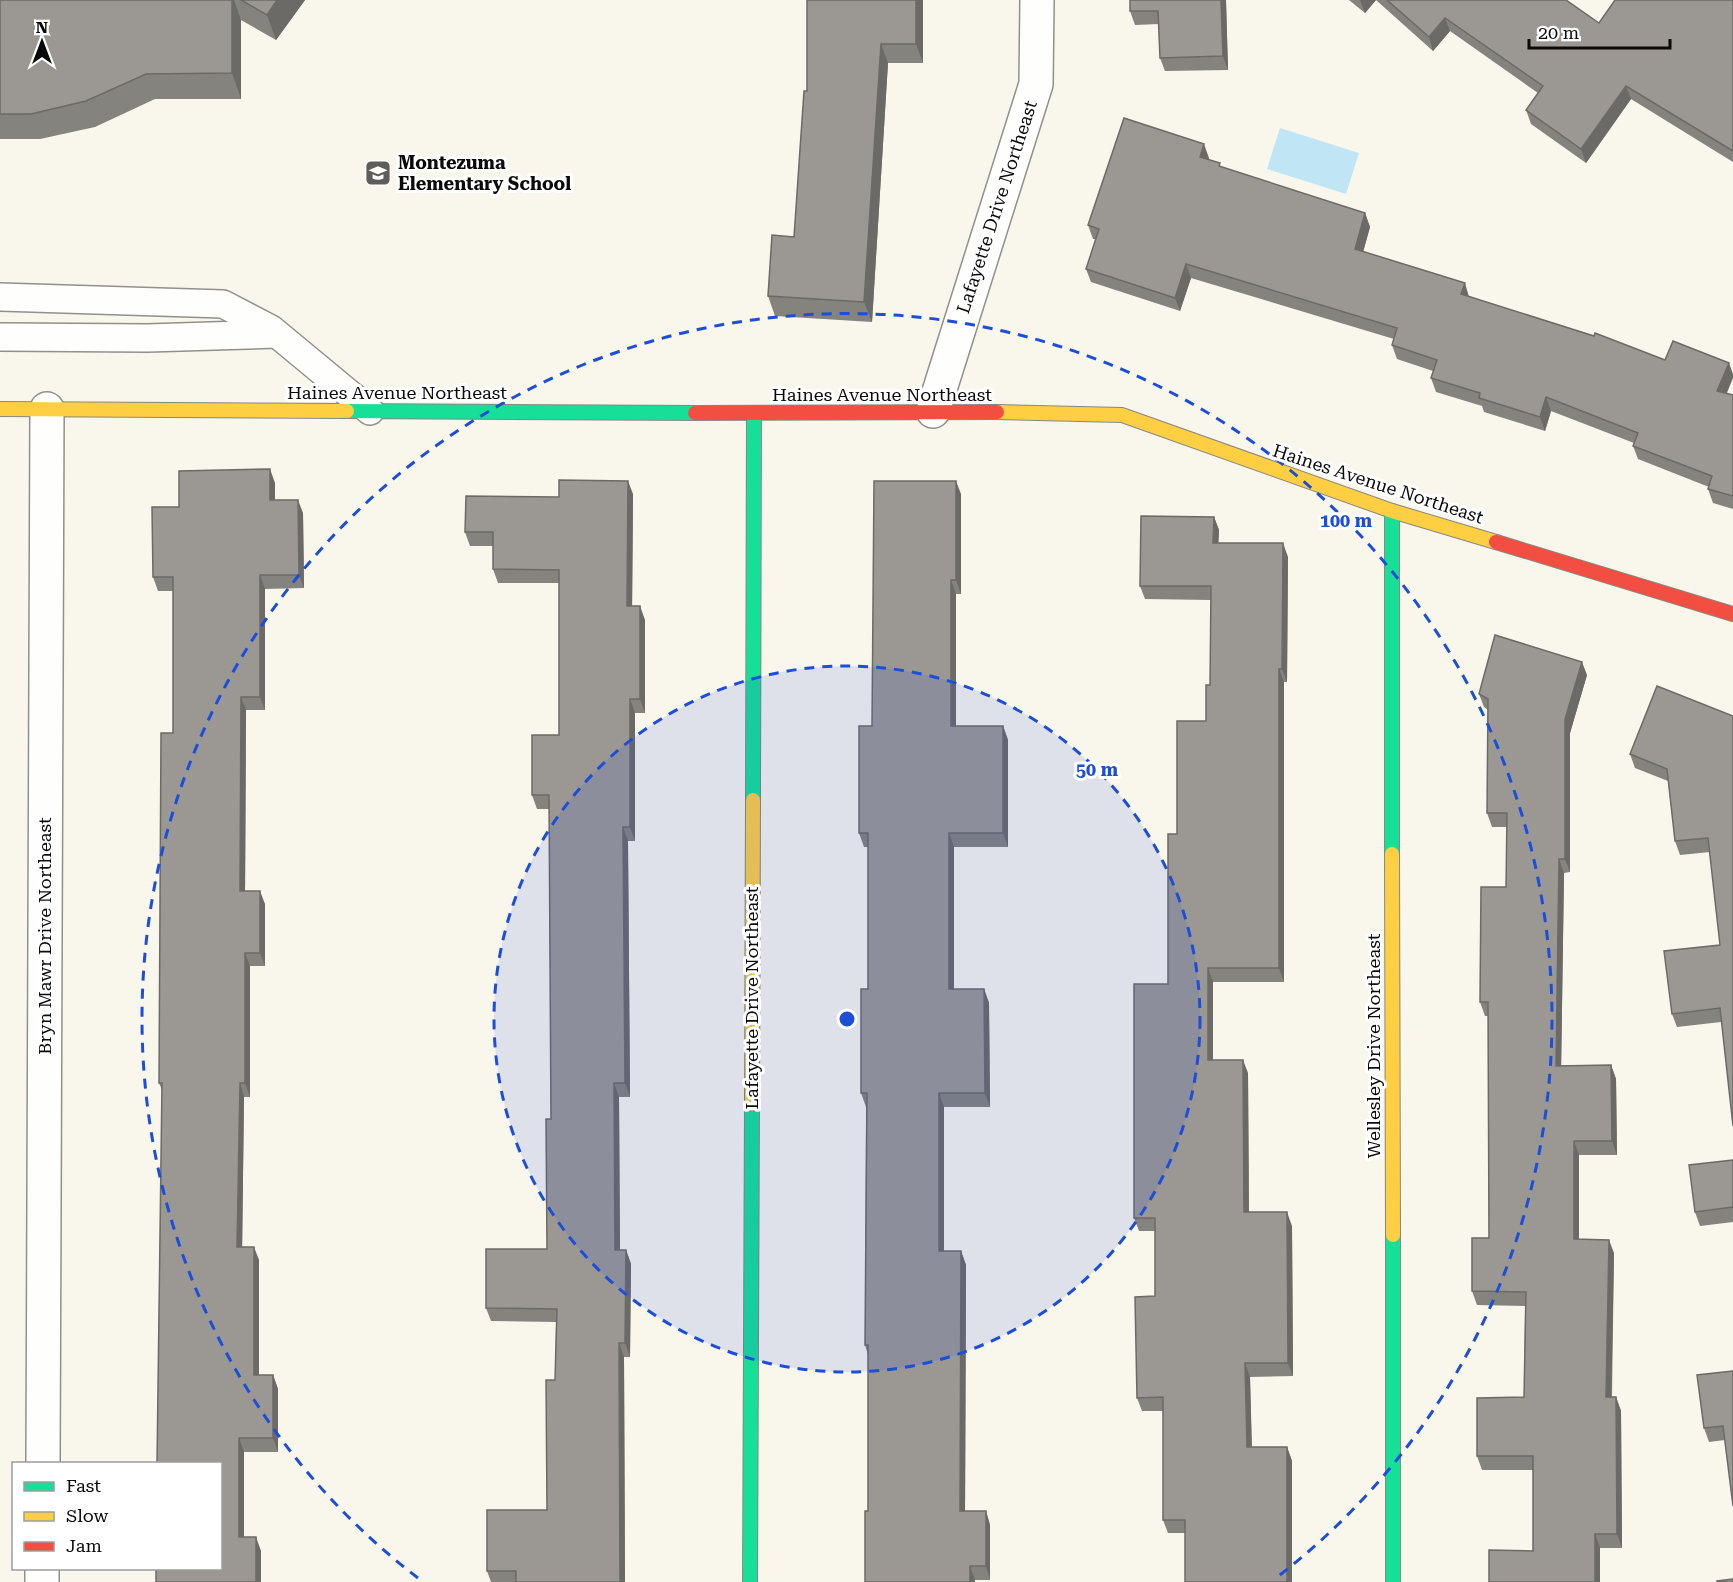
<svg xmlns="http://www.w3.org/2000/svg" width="1733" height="1582" viewBox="0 0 1733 1582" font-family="'Roboto Serif',serif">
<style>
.water{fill:#c0e6f6}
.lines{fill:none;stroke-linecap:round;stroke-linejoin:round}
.lane-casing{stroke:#92908c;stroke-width:30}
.street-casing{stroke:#92908c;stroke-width:36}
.fast-casing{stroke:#888782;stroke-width:16}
.slow-casing{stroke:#888782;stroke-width:16}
.jam-casing{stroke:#888782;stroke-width:16}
.lane{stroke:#fefefc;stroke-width:27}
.street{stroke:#fefefc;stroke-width:33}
.fast{stroke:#16e098;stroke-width:14}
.slow{stroke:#ffcf43;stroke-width:14}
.jam{stroke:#f24e42;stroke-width:14}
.wall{fill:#85837e}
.shaded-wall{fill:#6c6a67}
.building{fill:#9b9893;stroke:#6c6a67;stroke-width:1.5}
.ring{fill:none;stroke:#1d4ed8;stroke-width:3;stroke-dasharray:10 8}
.labels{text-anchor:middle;stroke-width:6;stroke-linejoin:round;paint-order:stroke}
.poi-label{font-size:18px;font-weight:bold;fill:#0a0a0a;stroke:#fff;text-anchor:start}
.street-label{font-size:18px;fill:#0a0a0a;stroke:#fff}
.centre{fill:#1d4ed8;stroke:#fff;stroke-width:3}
.ring-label{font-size:18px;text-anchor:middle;font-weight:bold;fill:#1d4ed8;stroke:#fff;stroke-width:6;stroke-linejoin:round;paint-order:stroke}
</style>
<rect width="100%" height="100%" fill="#f9f6ec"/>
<!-- water -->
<polygon class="water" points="1280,128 1359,153 1346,194 1267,169"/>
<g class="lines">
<defs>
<g id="lane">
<polyline points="0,297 223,304 271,329 370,411"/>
<polyline points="0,337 148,338 276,334"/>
</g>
<g id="street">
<polyline points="933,411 1036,84 1037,0"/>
<polyline points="43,1464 47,409"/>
<polyline points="42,1582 42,1568"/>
</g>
<g id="fast">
<polyline points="347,411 695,413"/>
<polyline points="1392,511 1392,854"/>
<polyline points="753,800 754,413"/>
<polyline points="1393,1235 1393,1582"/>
<polyline points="750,1582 752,1104"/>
</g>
<g id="slow">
<polyline points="0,409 347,411"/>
<polyline points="997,412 1122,415 1392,511 1496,542"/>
<polyline points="1392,854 1393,1235"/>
<polyline points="752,1104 753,800"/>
</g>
<g id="jam">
<polyline points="695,413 997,412"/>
<polyline points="1496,542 1733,614"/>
</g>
</defs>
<!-- lane casing -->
<use href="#lane" class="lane-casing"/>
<!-- street casing -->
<use href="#street" class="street-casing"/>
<!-- fast casing -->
<use href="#fast" class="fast-casing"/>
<!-- slow casing -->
<use href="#slow" class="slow-casing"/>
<!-- jam casing -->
<use href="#jam" class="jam-casing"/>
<!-- lane -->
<use href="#lane" class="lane"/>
<!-- street -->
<use href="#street" class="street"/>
<!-- fast -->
<use href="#fast" class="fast"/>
<!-- slow -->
<use href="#slow" class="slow"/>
<!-- jam -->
<use href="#jam" class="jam"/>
</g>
<!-- wall -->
<g class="wall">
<polygon points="0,0 305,0 276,40 241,20 241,99 155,99 95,127 40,139 0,139"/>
<polygon points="923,0 923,63 888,63 872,322 775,316 768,296 794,237 807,91"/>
<polygon points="1226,0 1228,70 1165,71 1160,58 1159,24 1135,25 1130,11"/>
<polygon points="1349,0 1376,0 1365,13"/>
<polygon points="1376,0 1566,0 1599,23 1733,0 1733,162 1631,99 1586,163 1531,124 1526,110 1538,93 1450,31 1433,51"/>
<polygon points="1209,158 1209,160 1221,167 1365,213 1370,227 1363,252 1469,296 1733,395 1733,509 1713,503 1708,489 1709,487 1638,459 1633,446 1634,443 1551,411 1545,431 1484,412 1482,406 1436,392 1431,378 1433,371 1397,359 1392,345 1394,339 1191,278 1180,311 1091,282 1086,269 1096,239 1093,239 1088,225"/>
<polygon points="275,483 275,500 303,513 304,588 265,589 265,710 246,710 245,891 265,904 265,966 250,966 250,1097 244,1097 242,1247 259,1260 259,1375 273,1375 278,1389 278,1452 244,1452 244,1537 261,1551 261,1582 156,1582 162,1090 159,1083 173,733 173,591 158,591 153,577 179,507"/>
<polygon points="633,494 632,606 645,620 645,713 635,713 635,841 628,841 630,1097 619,1097 620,1250 626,1250 631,1264 630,1357 624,1357 625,1582 491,1582 487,1571 547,1510 555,1380 556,1322 491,1321 486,1308 547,1249 551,1119 549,809 537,809 532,795 559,735 559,583 498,583 493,569 493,546 470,546 465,532 559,497"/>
<polygon points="961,494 961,594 956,594 956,726 1003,726 1008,740 1008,847 954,847 954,989 984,989 989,1003 990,1107 944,1107 944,1251 961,1251 966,1265 965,1511 986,1511 990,1525 990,1580 975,1580 975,1582 868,1511 868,1355 865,1345 866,1107 861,1093 868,989 868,847 864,847 859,833 872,726"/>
<polygon points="1214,517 1219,530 1218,543 1288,557 1287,682 1284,682 1284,982 1213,982 1213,1060 1248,1073 1249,1212 1292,1226 1293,1376 1250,1377 1252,1447 1287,1447 1292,1461 1292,1582 1185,1533 1168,1533 1163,1520 1163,1411 1142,1411 1137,1398 1155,1296 1155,1231 1139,1231 1134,1218 1168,984 1177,834 1206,721 1210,685 1211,600 1145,599 1140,586"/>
<polygon points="1587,675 1570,733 1570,872 1564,873 1561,1066 1611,1065 1616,1079 1617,1155 1579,1155 1579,1239 1614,1253 1612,1397 1616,1397 1621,1411 1622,1548 1600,1548 1533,1551 1533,1470 1482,1470 1477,1456 1524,1397 1525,1306 1477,1305 1472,1291 1489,1238 1488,1016 1485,1016 1480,1002 1506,887 1507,827 1492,827 1487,813 1488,710 1484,707 1479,694"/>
<polygon points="1733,716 1721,1022 1677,1027 1672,1014 1720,945 1710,852 1680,855 1675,841 1668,781 1635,768 1630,754"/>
<polygon points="1733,1160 1733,1222 1700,1226 1695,1212"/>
<polygon points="1733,1371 1733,1507 1725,1440 1709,1442 1704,1428"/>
</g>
<!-- shaded-wall -->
<g class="shaded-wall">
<polygon points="232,0 234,0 241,20 241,99 232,73"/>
<polygon points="277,0 305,0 276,40 267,15"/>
<polygon points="916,0 923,0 923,63 916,44"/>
<polygon points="1221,0 1226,0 1228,70 1223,56"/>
<polygon points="1360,0 1376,0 1365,13"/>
<polygon points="1445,18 1450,31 1433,51 1429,37"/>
<polygon points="881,44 888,63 872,322 864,302"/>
<polygon points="1626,86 1631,99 1586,163 1581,149"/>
<polygon points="1204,144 1209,158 1205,171 1200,157"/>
<polygon points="1365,213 1370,227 1360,263 1355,249"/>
<polygon points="1186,264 1191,278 1180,311 1175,298"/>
<polygon points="1465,283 1469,297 1461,294"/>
<polygon points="1729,363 1733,374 1733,378 1722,405 1717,391"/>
<polygon points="1546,397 1551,411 1545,431 1540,417"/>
<polygon points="270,469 275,483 275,513 270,500"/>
<polygon points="628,481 633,494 632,620 627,606"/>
<polygon points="956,481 961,494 961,594 956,580"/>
<polygon points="298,500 303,513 304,588 299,575"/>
<polygon points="1214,517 1219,530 1218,556 1213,543"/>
<polygon points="1283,543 1288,557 1287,682 1282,669"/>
<polygon points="260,575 265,589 265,710 260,697"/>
<polygon points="951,580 956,594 956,740 951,726"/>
<polygon points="640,606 645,620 645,713 640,699"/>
<polygon points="1582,662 1587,675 1570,733 1570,872 1565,859 1565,719"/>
<polygon points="1279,669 1284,682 1284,982 1279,968"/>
<polygon points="241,697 246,710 245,904 240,891"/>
<polygon points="630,699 635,713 635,841 630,827"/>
<polygon points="1003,726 1008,740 1008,847 1003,833"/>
<polygon points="623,827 628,841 630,1097 625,1083"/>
<polygon points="949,833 954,847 954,1003 949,989"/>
<polygon points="1559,859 1564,873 1561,1079 1556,1066"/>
<polygon points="260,891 265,904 265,966 260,953"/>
<polygon points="245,953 250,966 250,1097 245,1083"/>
<polygon points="1208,968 1213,982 1213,1073 1208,1060"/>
<polygon points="984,989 989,1003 990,1107 985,1093"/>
<polygon points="1243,1060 1248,1073 1249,1226 1244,1212"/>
<polygon points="1611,1065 1616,1079 1617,1155 1612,1141"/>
<polygon points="240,1083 244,1097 242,1260 237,1247"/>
<polygon points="614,1083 619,1097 620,1263 615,1250"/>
<polygon points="939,1093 944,1107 944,1265 939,1251"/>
<polygon points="1574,1141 1579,1155 1579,1253 1574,1239"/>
<polygon points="1287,1212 1292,1226 1293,1376 1288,1363"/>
<polygon points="1609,1240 1614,1253 1611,1411 1606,1397"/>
<polygon points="254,1247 259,1260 259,1389 254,1375"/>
<polygon points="626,1250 631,1264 630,1357 625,1343"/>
<polygon points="961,1251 966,1265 965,1525 960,1511"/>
<polygon points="619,1343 624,1357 625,1582 620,1582"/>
<polygon points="1245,1363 1250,1377 1252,1461 1247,1447"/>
<polygon points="273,1375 278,1389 278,1452 273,1438"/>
<polygon points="1616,1397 1621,1411 1622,1548 1617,1534"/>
<polygon points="239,1438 244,1452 244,1551 239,1537"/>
<polygon points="1287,1447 1292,1461 1292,1582 1287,1582"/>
<polygon points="986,1511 990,1525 990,1580 986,1566"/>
<polygon points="1595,1534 1600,1548 1600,1582 1595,1582"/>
<polygon points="256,1537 261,1551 261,1582 256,1582"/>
<polygon points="970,1566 975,1580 975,1582 970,1582"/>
</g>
<!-- building -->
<g class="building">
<polygon points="0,0 232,0 232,73 146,74 86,101 31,114 0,114"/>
<polygon points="241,0 277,0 267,15"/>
<polygon points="807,0 916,0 916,44 881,44 864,302 768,296 772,235 794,237 804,91 807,91"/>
<polygon points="1130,0 1221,0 1223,56 1160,58 1158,11 1130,11"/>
<polygon points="1387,0 1566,0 1599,23 1615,0 1733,0 1733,151 1626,86 1581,149 1526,110 1543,86 1445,18 1429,37"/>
<polygon points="1124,118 1204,144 1200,157 1220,163 1219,166 1365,213 1355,249 1465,283 1461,294 1594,336 1595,333 1665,360 1673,341 1729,363 1717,391 1733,395 1733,496 1708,489 1712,476 1633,446 1638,433 1546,397 1540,417 1479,398 1480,393 1431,378 1437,360 1392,345 1397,328 1186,264 1175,298 1086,269 1099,229 1088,225"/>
<polygon points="270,469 270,500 298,500 299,575 260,575 260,697 241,697 240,891 260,891 260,953 245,953 245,1083 240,1083 237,1247 254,1247 254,1375 273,1375 273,1438 239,1438 239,1537 256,1537 256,1582 156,1582 156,1569 220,1569 220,1464 157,1464 162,1083 159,1083 161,733 173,733 173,577 153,577 152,507 179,507 179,471"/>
<polygon points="559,480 628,481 627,606 640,606 640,699 630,699 630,827 623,827 625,1083 614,1083 615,1250 626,1250 625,1343 619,1343 620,1582 516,1582 516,1571 487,1571 487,1510 547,1510 546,1380 555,1380 557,1309 486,1308 486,1249 547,1249 546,1119 551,1119 549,795 532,795 532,735 559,735 559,570 493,569 493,532 465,532 466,496 559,497"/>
<polygon points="874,481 956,481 956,580 951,580 951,726 1003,726 1003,833 949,833 949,989 984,989 985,1093 939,1093 939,1251 961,1251 960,1511 986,1511 986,1566 970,1566 970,1582 865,1582 865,1511 868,1511 868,1345 865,1345 867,1093 861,1093 861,989 868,989 868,833 859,833 859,726 872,726"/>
<polygon points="1141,516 1214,517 1213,543 1283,543 1282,669 1279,669 1279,968 1208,968 1208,1060 1243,1060 1244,1212 1287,1212 1288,1363 1245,1363 1247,1447 1287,1447 1287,1582 1185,1582 1185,1520 1163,1520 1163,1397 1137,1398 1135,1297 1155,1296 1155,1218 1134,1218 1134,984 1168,984 1168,834 1177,834 1177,721 1206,721 1206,685 1210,685 1211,586 1140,586"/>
<polygon points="1495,635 1582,662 1565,719 1565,859 1559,859 1556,1066 1611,1065 1612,1141 1574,1141 1574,1239 1609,1240 1606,1397 1616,1397 1617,1534 1595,1534 1595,1582 1489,1582 1489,1550 1533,1551 1533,1456 1477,1456 1477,1398 1524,1397 1526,1292 1472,1291 1472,1238 1489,1238 1488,1002 1480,1002 1481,887 1506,887 1507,813 1487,813 1488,699 1479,694"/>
<polygon points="1657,686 1733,716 1733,1126 1720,1008 1672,1014 1664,951 1720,945 1708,838 1675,841 1667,769 1630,754"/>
<polygon points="1733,1160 1733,1207 1695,1212 1689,1165"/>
<polygon points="1733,1371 1733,1506 1723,1426 1704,1428 1697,1375"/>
<polygon points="1733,1579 1733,1582 1717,1582 1717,1581"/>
</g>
<!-- distance rings -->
<circle cx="847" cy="1019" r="353" fill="#1d4ed8" fill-opacity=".12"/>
<g class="ring">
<circle cx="847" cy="1019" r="353"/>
<path d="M418 1578A705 705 0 1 1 1276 1578"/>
</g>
<!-- icons -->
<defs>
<symbol id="school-square" viewBox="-11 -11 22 22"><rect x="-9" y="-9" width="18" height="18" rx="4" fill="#5e5d59" stroke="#fff"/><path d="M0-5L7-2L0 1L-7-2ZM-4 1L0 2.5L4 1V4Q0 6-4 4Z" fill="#fff"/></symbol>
</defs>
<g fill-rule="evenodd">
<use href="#school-square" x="363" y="158" width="30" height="30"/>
</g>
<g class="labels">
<!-- poi labels -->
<g class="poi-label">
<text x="398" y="169">Montezuma<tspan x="398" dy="21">Elementary School</tspan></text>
</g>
<!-- street labels -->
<g class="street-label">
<text transform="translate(997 207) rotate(-72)" y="6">Lafayette Drive Northeast</text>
<text x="397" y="399">Haines Avenue Northeast</text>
<text x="882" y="401">Haines Avenue Northeast</text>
<text transform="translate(1378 484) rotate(18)" y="6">Haines Avenue Northeast</text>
<text transform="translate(45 936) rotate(-90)" y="6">Bryn Mawr Drive Northeast</text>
<text transform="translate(752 998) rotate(-90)" y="6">Lafayette Drive Northeast</text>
<text transform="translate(1374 1046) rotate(-90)" y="6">Wellesley Drive Northeast</text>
</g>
</g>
<circle cx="847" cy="1019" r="9" class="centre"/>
<g class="ring-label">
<text x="1346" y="527">100 m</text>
<text x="1097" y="776">50 m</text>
</g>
<!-- legend -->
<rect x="12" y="1462" width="210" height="108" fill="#ffffff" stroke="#9d9d9d" stroke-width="1.5"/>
<rect x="24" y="1482" width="30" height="9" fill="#16e098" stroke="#9d9d9d" stroke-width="1.5"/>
<text x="66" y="1492" font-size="18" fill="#0a0a0a">Fast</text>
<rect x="24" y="1512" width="30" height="9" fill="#ffcf43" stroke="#9d9d9d" stroke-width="1.5"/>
<text x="66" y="1522" font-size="18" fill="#0a0a0a">Slow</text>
<rect x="24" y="1542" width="30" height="9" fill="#f24e42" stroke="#9d9d9d" stroke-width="1.5"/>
<text x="66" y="1552" font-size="18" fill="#0a0a0a">Jam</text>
<!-- north arrow -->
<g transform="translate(42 42)" stroke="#ffffff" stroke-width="4.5" paint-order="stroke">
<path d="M0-4.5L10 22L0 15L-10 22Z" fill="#0a0a0a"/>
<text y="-9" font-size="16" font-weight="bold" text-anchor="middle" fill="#0a0a0a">N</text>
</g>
<!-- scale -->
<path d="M1529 39v9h141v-9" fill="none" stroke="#0a0a0a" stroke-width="3"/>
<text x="1538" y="39" font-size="18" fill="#0a0a0a" stroke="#ffffff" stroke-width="4.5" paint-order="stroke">20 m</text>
</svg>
